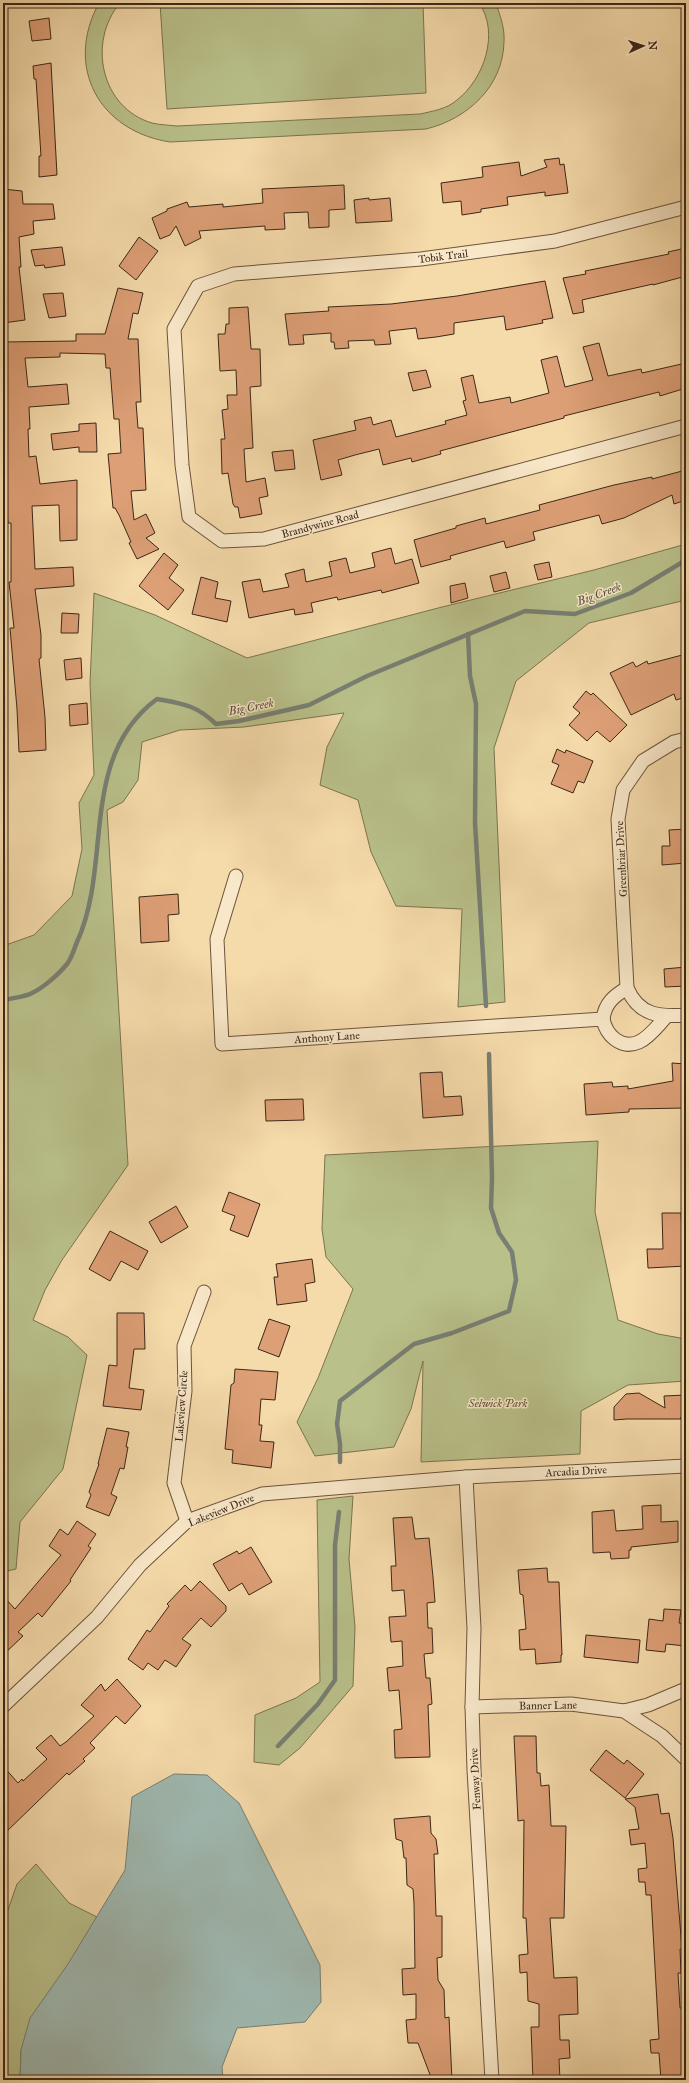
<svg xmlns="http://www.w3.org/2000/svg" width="689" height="2083" viewBox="0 0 689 2083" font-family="'IM FELL Great Primer',serif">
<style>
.green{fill:#b9c08a;stroke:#7b7450}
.water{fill:#9fb9b1;stroke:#787f73}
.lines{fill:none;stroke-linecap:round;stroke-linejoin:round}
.stream{stroke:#787f73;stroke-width:4.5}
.building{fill:#dd9f76;stroke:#3d2717}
.street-casing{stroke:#6b543c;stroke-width:15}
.street{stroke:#f8e7c8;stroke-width:13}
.labels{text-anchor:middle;stroke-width:3;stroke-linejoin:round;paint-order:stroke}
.street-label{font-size:11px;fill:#3d2717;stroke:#f8e7c8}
.park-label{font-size:11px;font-style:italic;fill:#5c4d34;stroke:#f8e7c8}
.water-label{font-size:12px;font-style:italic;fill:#564c3e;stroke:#f8e7c8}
</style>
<rect width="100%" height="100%" fill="#f5daaa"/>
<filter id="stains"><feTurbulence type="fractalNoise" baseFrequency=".005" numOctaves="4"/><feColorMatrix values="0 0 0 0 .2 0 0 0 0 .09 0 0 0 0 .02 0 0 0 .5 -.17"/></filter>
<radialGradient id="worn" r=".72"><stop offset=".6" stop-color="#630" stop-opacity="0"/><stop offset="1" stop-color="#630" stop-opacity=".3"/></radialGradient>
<!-- green -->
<g class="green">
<path d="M99,3H120C87,42 101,108 152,123C160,125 169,125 177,126L420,114C433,111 447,109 457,100C484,79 500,33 479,3H496C500,16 505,28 504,42C503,87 467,119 426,129L170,142C99,131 64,67 99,3Z"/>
<polygon points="160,3 423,3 426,93 167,109"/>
<polygon points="686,544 686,600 589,623 516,681 494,748 505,1002 458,1007 462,909 396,906 371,852 358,800 320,785 327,747 344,713 244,727 180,730 142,742 138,780 123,802 107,810 128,1165 62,1260 45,1290 33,1320 68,1337 87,1355 63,1469 20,1522 16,1569 3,1572 3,946 34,935 72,896 82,849 79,803 94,775 90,683 94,593 155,615 247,658 442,607 594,570"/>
<polygon points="598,1141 595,1212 618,1320 658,1334 686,1339 686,1381 628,1385 581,1411 580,1454 421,1462 423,1361 411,1409 394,1447 315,1456 297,1422 318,1378 353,1289 326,1257 322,1229 325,1155"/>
<polygon points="353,1496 349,1559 355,1627 353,1686 300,1748 279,1765 254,1762 255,1715 296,1698 320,1682 317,1500"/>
<polygon points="36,1864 69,1903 97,1917 21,2050 20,2080 3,2080 3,1924 17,1884"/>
</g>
<!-- water -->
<polygon class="water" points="174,1774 207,1775 239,1803 320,1965 321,2002 305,2022 237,2028 222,2067 223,2080 20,2080 21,2050 30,2018 68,1964 125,1870 132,1797"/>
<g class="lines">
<!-- stream -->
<g class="stream">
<polyline points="468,634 470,676 476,704 475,823 486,1006"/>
<path d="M3,1001C12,997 23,998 32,993C43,988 59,974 67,964C72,958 74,949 77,942C113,864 78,757 157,699C184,704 196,705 216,724L239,721L309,705L367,676L525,611L575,614L631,593L686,560"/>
<polyline points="340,1462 340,1444 337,1424 340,1401 414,1344 452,1333 509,1311 516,1280 512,1252 499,1233 491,1208 492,1178 489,1054"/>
<polyline points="278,1746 318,1704 335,1680 335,1545 339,1512"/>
</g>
</g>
<!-- building -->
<g class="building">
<polygon points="49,18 51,39 32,41 29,21"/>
<polygon points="51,63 57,175 39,177 39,156 41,156 36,79 34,79 33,66"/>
<polygon points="559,158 560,165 564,164 568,193 545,196 545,192 507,197 508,205 481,209 481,212 462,215 461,201 443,203 441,183 483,177 482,167 519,162 521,176 547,167 544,160"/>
<polygon points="344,185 345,209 329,210 329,227 309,228 308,212 284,213 285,229 265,230 265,226 199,231 201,238 185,246 176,226 170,235 160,239 152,218 167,211 167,209 187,202 189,207 223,204 223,207 263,203 262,189"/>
<polygon points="3,189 22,191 23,204 53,204 55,219 33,221 34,234 19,237 21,267 19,267 25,320 3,323"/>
<polygon points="369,198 369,200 390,198 392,221 356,223 354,200"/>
<polygon points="139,237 158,251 136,280 119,266"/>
<polygon points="62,247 65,265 45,268 44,265 35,266 31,250"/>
<polygon points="686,248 686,276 653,285 653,284 582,300 584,312 573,314 563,278 586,274 585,271 669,254 668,252"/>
<polygon points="545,281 553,318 542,320 543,323 506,330 504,316 454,323 454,334 436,337 418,339 416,328 389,331 391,344 375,345 374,340 348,341 349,348 335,349 334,342 331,342 331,333 303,335 304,344 289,345 285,314 329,311 328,307 391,304 457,296"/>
<polygon points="118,288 143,293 138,314 133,313 128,339 138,339 141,402 136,402 138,428 143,428 146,490 131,491 134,520 146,514 155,533 146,538 159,549 137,559 129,543 131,542 119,515 115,508 113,508 108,454 121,453 119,419 114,419 110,368 106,368 105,354 60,353 60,357 25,358 28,387 67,384 69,404 29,407 30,429 28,429 29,457 36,456 40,484 77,480 77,540 60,541 59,505 32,506 35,569 73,567 74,586 35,589 41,635 41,658 39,659 45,717 46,750 19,752 17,709 10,628 14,628 9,582 11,582 11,523 8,523 4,478 3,342 76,341 76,334 105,334"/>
<polygon points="63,293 66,316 49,318 43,294"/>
<polygon points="248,307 251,349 260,349 261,386 250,387 253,448 244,449 246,482 265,478 268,496 259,498 262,514 240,518 238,507 235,507 233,504 228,473 222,474 221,439 225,439 222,410 228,409 227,395 237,395 236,370 220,371 218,334 225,334 226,324 229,324 229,308"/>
<polygon points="599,343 608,376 641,369 642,373 686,363 686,388 660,396 659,392 564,416 564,418 440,451 441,454 412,462 411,458 383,465 379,449 355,455 338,460 342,475 321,480 313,440 356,430 354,421 371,417 373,425 391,420 396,437 446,424 445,421 467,415 463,401 466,400 461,378 473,375 479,403 510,397 511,403 549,393 541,360 557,356 565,387 593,380 583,347"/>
<polygon points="426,370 431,387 413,391 408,373"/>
<polygon points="96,423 97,452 79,452 79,447 53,450 51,434 79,431 79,424"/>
<polygon points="293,450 295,469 275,471 272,452"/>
<polygon points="686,470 686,500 674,504 672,495 624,518 602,524 599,515 533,532 535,540 506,548 504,541 450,556 451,559 421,567 414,540 456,528 456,526 485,518 486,524 540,510 539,505 614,485 652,477 652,479"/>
<polygon points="391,548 395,564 412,559 419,583 382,593 381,590 338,600 337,597 311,603 313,612 295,615 294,609 249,618 242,582 260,579 263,592 289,587 285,574 304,569 306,582 332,576 329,562 346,558 350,573 375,567 372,553"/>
<polygon points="164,553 178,565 169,578 184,590 168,610 139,586"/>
<polygon points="549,562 552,577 538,580 534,565"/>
<polygon points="506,572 510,588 494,592 490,576"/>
<polygon points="201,577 218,582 215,598 231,601 227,622 192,614"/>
<polygon points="465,583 468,598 451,603 450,586"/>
<polygon points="62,613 79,614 78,633 61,633"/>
<polygon points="686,654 686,697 676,700 674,694 631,715 610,673 633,662 636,667 647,661 648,664"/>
<polygon points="81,658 82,678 66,680 64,660"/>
<polygon points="586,691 591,695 593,693 627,725 610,742 597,731 587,741 569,725 580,713 573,707"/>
<polygon points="87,703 88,724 70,726 69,705"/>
<polygon points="557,749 565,753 566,750 593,761 584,783 578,781 573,793 551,784 559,765 552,762"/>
<polygon points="686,829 686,863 662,865 662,846 670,846 669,830"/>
<polygon points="178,894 179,914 168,915 169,941 141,943 139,897"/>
<polygon points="686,967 686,986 665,987 664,969"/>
<polygon points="672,1063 686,1064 686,1108 629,1109 629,1112 586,1115 584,1084 612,1082 613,1087 628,1086 628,1089 673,1081"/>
<polygon points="442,1072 444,1097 461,1096 463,1115 423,1118 420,1073"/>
<polygon points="303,1099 304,1120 266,1121 265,1100"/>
<polygon points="229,1192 260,1204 248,1237 230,1230 235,1216 222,1211"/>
<polygon points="176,1206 188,1227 161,1243 149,1222"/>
<polygon points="662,1213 681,1213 682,1234 686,1234 686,1266 648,1268 647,1249 663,1249"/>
<polygon points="110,1231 148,1251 138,1270 121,1261 110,1281 89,1269"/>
<polygon points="312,1259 315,1282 305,1284 307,1301 277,1305 274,1277 278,1277 276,1264"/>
<polygon points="117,1313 144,1313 145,1349 134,1349 129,1388 144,1390 141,1410 103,1406 109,1365 117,1366"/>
<polygon points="269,1319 290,1326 279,1357 258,1349"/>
<polygon points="235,1369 278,1372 275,1400 261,1399 259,1425 262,1425 260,1441 274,1442 271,1468 232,1463 233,1450 225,1449 231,1385 234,1383"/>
<polygon points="639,1393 665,1408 664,1396 686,1395 686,1417 680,1418 683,1419 627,1419 614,1420 614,1407 626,1394"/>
<polygon points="107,1428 129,1432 126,1447 128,1447 124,1469 120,1468 111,1494 117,1497 109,1516 86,1507 91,1495 89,1492 99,1464 98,1464"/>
<polygon points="661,1505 661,1522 678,1521 678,1542 631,1547 631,1550 629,1550 629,1558 611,1559 610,1552 593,1553 592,1512 614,1510 616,1531 643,1529 642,1506"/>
<polygon points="412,1517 415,1539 429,1538 433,1577 435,1602 427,1603 428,1628 432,1628 433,1653 424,1654 426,1678 430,1678 432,1704 428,1705 430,1757 395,1758 394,1730 402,1729 399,1690 389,1691 387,1668 403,1666 402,1641 391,1642 389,1617 406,1616 404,1590 392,1591 391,1566 396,1566 393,1518"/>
<polygon points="77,1521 96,1534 88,1546 91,1548 70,1580 71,1581 42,1617 38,1613 18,1632 23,1636 3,1655 3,1596 15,1609 61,1555 49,1546 60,1529 68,1535"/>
<polygon points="251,1547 272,1582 249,1595 242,1583 229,1591 213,1564 237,1551 239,1554"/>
<polygon points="547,1568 548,1582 559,1582 562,1655 561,1655 561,1662 536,1664 535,1649 520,1650 519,1630 526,1629 523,1595 520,1594 518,1570"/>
<polygon points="200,1581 226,1606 226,1611 211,1627 201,1618 182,1639 191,1645 176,1667 165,1660 158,1670 148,1663 143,1670 128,1659 147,1630 150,1632 169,1606 167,1604 185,1585 191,1591"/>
<polygon points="664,1609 681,1610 679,1623 686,1624 686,1646 666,1644 665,1652 646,1650 649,1619 663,1621"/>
<polygon points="586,1635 640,1640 638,1663 584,1657"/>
<polygon points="117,1679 141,1706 125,1724 116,1716 90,1743 95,1748 83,1759 85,1761 69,1775 67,1773 3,1835 3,1766 18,1783 22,1779 23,1781 47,1759 36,1748 51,1735 60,1746 66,1742 94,1716 81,1705 101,1684 105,1691"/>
<polygon points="514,1736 536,1736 537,1773 540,1773 541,1786 549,1785 551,1826 566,1826 564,1918 550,1918 554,1978 577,1977 578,2014 559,2015 560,2040 569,2040 570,2058 559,2059 560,2080 533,2080 531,2027 539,2027 539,2004 528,2001 527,1972 520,1973 519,1955 528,1954 526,1918 523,1918 524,1820 518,1821"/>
<polygon points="606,1750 624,1764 627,1760 644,1774 625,1798 590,1770"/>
<polygon points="658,1794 661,1814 669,1813 673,1838 682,1949 680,1949 681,1973 678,1973 680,2008 684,2008 686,2080 661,2080 659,2053 651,2053 650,2040 659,2039 651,1895 646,1895 645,1882 639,1882 638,1869 647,1868 645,1843 631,1845 629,1830 639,1829 635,1807 625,1799"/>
<polygon points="430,1816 431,1833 436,1839 438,1854 434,1854 436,1916 442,1916 442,1957 437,1958 438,1980 444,1990 445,2018 449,2017 452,2080 432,2080 418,2043 408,2043 406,2020 416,2019 416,1994 403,1995 402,1969 415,1968 414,1903 413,1889 407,1885 406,1858 404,1858 402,1841 396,1839 394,1819"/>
</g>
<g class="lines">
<defs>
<g id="street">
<polyline points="686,207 555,241 421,259 234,274 198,286 174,329 182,465 189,517 222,541 264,539 686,426"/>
<path d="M686,739L674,742L643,761L623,790L618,819L627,988C639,1016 660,1017 686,1015"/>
<path d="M236,876L217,939L222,1044L603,1019C606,1035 621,1050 639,1042C650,1037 659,1024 667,1016"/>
<path d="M603,1019C605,1003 614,996 627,988"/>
<polyline points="466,1477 474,1628 472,1707 474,1770 492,2080"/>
<polyline points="187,1521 174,1483 185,1391 184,1346 204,1292"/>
<polyline points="3,1706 97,1617 140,1565 187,1521 262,1494 466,1477 686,1466"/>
<polyline points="472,1707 571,1704 624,1711 662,1736 686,1759"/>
<polyline points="624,1711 648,1705 686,1689"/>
</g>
</defs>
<!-- street casing -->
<use href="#street" class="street-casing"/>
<!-- street -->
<use href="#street" class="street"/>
</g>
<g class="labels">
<!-- street labels -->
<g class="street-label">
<text transform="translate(443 256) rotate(-7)" y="4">Tobik Trail</text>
<text transform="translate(320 524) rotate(-15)" y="4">Brandywine Road</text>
<text transform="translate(621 859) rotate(-93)" y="4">Greenbriar Drive</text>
<text transform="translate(327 1037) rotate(-4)" y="4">Anthony Lane</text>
<text transform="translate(181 1406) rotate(-86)" y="4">Lakeview Circle</text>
<text transform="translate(576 1471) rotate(-3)" y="4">Arcadia Drive</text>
<text transform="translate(221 1510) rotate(-22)" y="4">Lakeview Drive</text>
<text transform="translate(548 1705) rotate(-1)" y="4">Banner Lane</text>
<text transform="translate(475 1779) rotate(-93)" y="4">Fenway Drive</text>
</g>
<!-- park labels -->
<g class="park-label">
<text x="498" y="1407">Selwick Park</text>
</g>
<!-- water labels -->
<g class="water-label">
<text transform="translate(599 594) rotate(-20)" y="4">Big Creek</text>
<text transform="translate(251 707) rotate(-11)" y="4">Big Creek</text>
</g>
</g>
<!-- margin -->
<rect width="689" height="2083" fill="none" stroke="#f5daaa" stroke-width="16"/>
<rect x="4" y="4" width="681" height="2075" fill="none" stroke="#3d2717" stroke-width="2"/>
<rect x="8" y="8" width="673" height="2067" fill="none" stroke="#3d2717"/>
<!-- north arrow -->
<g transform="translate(643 46) rotate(87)" stroke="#f8e7c8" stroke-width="3" paint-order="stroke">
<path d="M0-3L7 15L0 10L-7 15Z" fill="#3d2717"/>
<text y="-6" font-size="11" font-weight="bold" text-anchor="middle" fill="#3d2717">N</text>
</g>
<rect width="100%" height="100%" filter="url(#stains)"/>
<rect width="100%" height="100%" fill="url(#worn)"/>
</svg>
